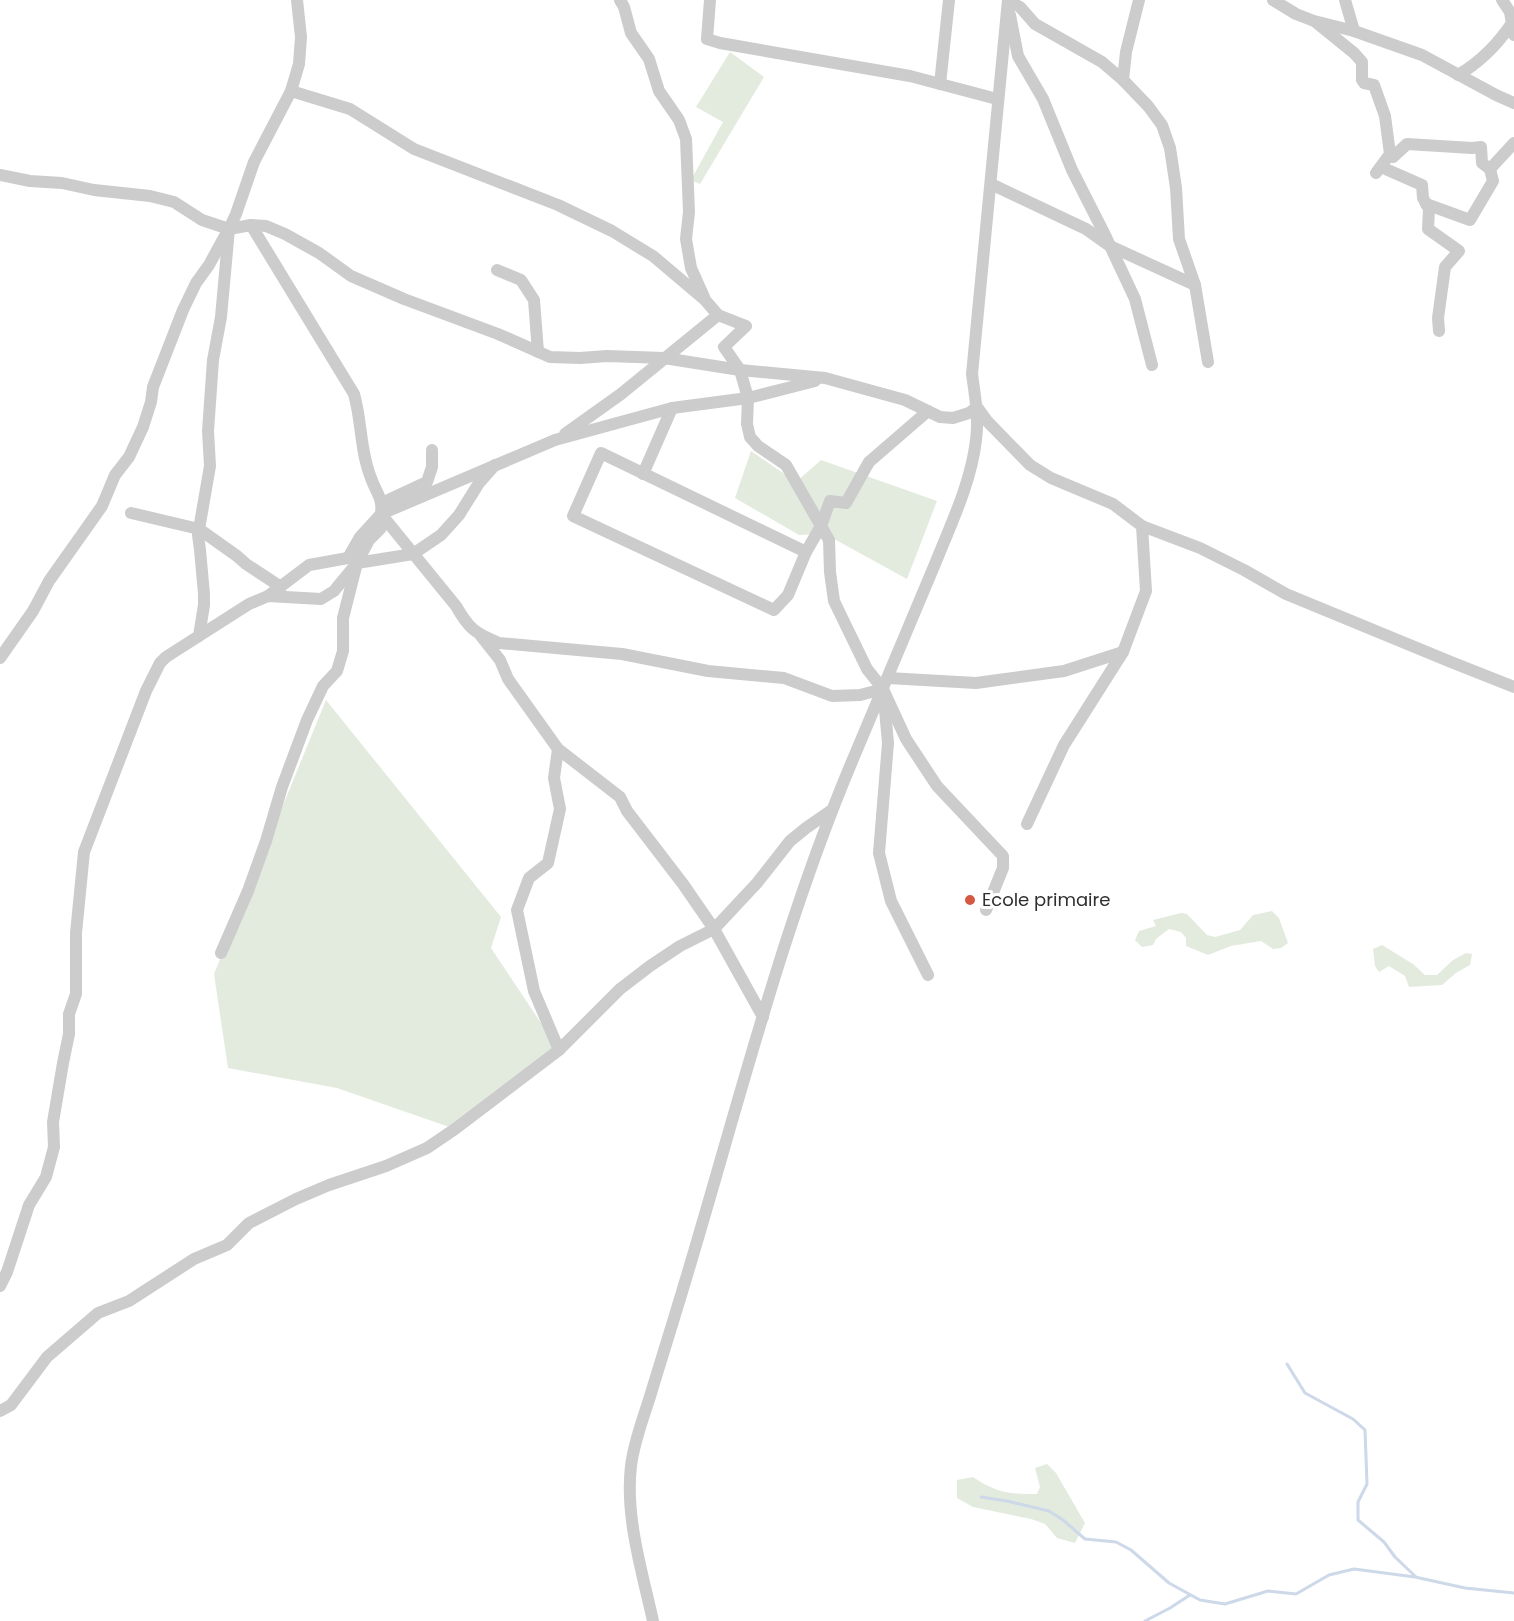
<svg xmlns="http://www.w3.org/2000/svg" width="1514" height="1621" viewBox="0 0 1514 1621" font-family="Poppins,sans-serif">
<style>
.green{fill:#e3ebdf}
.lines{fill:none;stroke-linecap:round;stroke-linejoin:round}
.stream{stroke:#cdd8e9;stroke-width:3}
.minor{stroke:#ccc;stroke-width:12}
.poi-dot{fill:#d55843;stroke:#fff;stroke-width:2}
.labels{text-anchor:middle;stroke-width:6;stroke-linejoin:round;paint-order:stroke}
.poi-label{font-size:18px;fill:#2f2f2f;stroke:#fff;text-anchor:start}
</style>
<rect width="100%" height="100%" fill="#fff"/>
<!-- green -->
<g class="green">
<polygon points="730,52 764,77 700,184 691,180 723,122 696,107"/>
<polygon points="751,451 796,482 821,460 937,501 907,579 825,534 799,535 735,498"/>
<polygon points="326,700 501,917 491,948 559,1050 455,1129 337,1088 228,1068 214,974"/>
<polygon points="1272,911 1279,918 1288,943 1281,948 1273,949 1261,941 1231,946 1208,955 1186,946 1186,938 1181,932 1169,929 1156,939 1153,945 1142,947 1135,940 1139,931 1156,926 1153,920 1181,913 1187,914 1207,935 1215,937 1240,930 1253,915"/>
<polygon points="1382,945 1413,964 1425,975 1437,975 1453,960 1466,953 1472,954 1470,965 1456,973 1442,985 1409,987 1405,976 1389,966 1379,972 1375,966 1373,949"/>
<path d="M1047,1464L1056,1473L1085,1523L1075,1543L1057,1538L1045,1524L1031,1519L973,1507L957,1498V1480L973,1477C996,1493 1010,1494 1037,1494L1040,1487L1035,1468Z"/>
</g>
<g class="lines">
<!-- stream -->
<g class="stream">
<polyline points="1287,1364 1305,1393 1353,1419 1365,1430 1367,1484 1358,1502 1358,1520 1384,1542 1395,1557 1415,1576"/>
<polyline points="981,1497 1007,1501 1049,1511 1063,1520 1085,1539 1116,1542 1131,1550 1169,1583 1200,1600 1225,1604 1268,1591 1296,1594 1329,1575 1354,1569 1415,1577 1465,1588 1514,1593"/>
<polyline points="1145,1621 1170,1608 1190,1595"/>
</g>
<!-- minor -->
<g class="minor">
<polyline points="620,0 624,7 631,33 649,59 659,91 679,120 686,139 689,212 686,239 691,268 704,297"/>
<polyline points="710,0 707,39 720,43 910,76 997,99"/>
<polyline points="1273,0 1296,14 1314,21 1354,31 1422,55 1496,95 1514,103"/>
<polyline points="1345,0 1354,31"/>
<polyline points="1502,0 1510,12 1514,35"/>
<polyline points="1008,1 1020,7 1035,24 1102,62 1123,80 1148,106 1162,125 1170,148 1176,188 1179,239 1195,285 1208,362"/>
<polyline points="1010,15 1018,56 1043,99 1072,170 1105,235 1135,299 1152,365"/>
<polyline points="1317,23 1354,53 1362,62 1362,80 1364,83 1374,85 1385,116 1390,154 1376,173"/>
<path d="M1458,75C1482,61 1499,43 1514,20"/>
<polyline points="1123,80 1126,52 1139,0"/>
<polyline points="940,84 949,0"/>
<polyline points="291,91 350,109 414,149 558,205 612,231 653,256 705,300 718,315 746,326 724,347 740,370 748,398 747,424 750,437 758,446 786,465 829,540 830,572 834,601 867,669 883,689 906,739 937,786 1003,856 1003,868 986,910"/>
<polyline points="1393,157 1407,144 1472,148 1481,147 1482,163 1490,169"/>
<polyline points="1381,167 1422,185 1423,198 1429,209 1428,229 1459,251 1445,267 1438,318 1439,331"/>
<polyline points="0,175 30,181 62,183 94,190 150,196 174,202 202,220 229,229 251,225 266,226 285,234 319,253 351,276 404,299 498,334 550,357 580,358 607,356 664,358 740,370 825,378 905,400 940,417 953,418 969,413 977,407 987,421 1030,465 1051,478 1113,504 1142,526 1200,548 1244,570 1286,594 1451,662 1514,687"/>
<polyline points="991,184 1086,229 1110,246 1195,285"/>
<polyline points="1426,204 1470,220 1493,181 1490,169 1514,143"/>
<path d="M251,225L354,394C362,422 360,451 371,478C376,493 383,497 381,514L456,606C469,629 475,633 499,643L622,654L708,671L784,678L832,696L860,695L883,689"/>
<polyline points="497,270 521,280 534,300 538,352"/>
<polyline points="565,434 621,394 718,315"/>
<polyline points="643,474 672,408"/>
<polyline points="382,503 427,482 432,467 432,450"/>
<polyline points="131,513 199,529 237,556 246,564 281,587"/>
<polyline points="806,552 601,453 573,516 774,610 788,595 806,552 821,526 830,501 846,503 869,462 928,411"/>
<polyline points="268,596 309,565 348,558 360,537 381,514 555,440 672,408 748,398 815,381"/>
<polyline points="199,636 204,605 204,594 200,550 198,535 210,466 208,431 213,360 221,317 229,229 236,214 254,162 291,91 299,64 301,37 297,0"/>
<polyline points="481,636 500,660 508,679 558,749 620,797 627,811 683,884 714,929 763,1017"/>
<polyline points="0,658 33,611 49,581 102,506 115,475 129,457 143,427 151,402 153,387 183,310 196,283 209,265 227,232"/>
<polyline points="888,678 976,683 1064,671 1123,652"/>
<polyline points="884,699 888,743 879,853 891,901 928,975"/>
<polyline points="558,749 554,778 560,809 548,863 529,878 517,910 534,991 559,1050"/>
<polyline points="1027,824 1064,745 1123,652 1146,591 1142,526"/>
<polyline points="221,953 248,891 266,841 282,787 307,720 323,686 337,671 343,651 343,618 357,563 369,540 381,528 381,514"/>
<polyline points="0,1286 7,1272 29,1205 46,1177 54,1147 53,1122 63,1063 69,1034 69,1014 76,994 76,933 84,852 146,691 160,663 166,657 249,604 268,596 321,599 334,591 357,563 413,554 441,535 459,515 479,483 495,465"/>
<polyline points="0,1411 11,1405 47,1357 98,1313 129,1301 194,1259 227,1245 249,1223 296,1199 329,1185 386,1166 427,1148 455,1129 559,1050 620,989 650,966 680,946 714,929 757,883 790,841 806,828 832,810"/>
<path d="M653,1621C642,1571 625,1517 631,1466C634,1440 645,1414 652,1390C667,1341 682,1293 696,1245C745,1079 788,911 856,752C882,689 909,627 935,564C951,524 971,483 976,440C979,418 975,396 972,374L1008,0"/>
</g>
</g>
<!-- markers -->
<circle class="poi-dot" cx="970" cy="900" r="6"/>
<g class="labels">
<!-- poi labels -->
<g class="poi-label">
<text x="982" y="906">Ecole primaire</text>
</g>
</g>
</svg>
